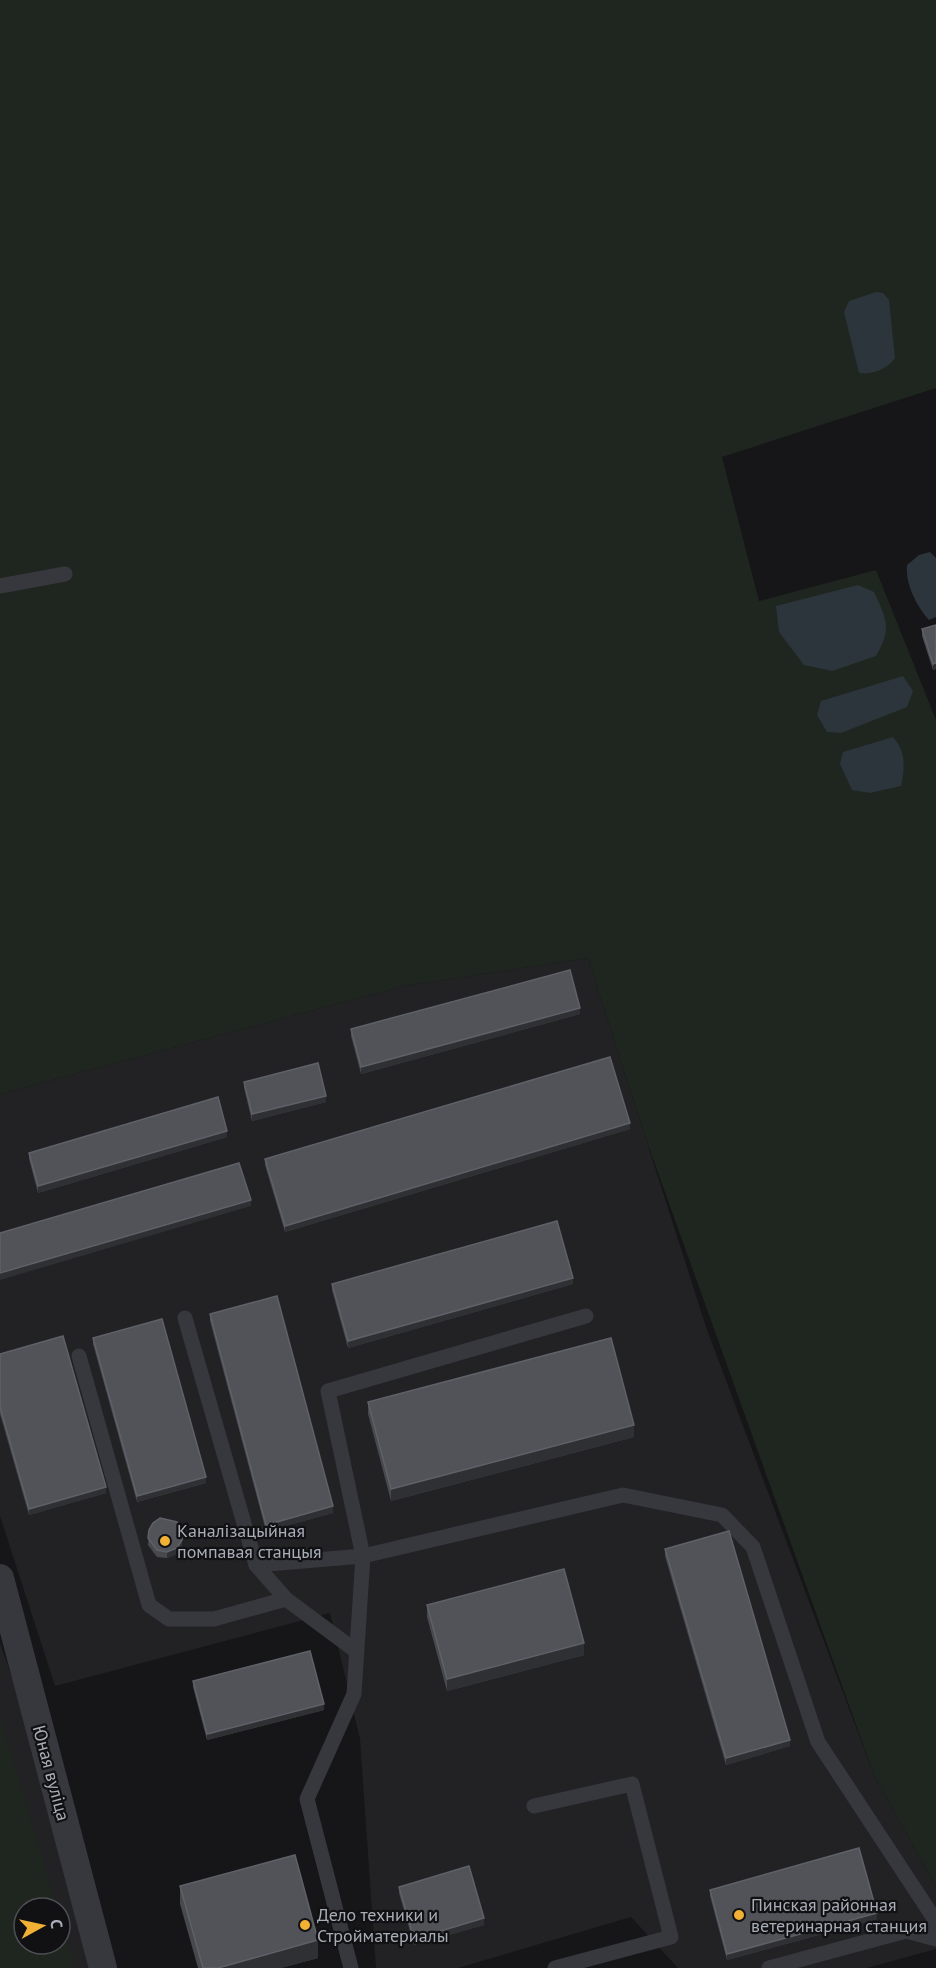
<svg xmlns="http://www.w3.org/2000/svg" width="936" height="1968" viewBox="0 0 936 1968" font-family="'PT Sans',sans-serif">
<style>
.built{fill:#222225;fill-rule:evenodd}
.green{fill:#1e261f}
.water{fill:#2c353c}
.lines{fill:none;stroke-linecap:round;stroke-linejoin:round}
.service{stroke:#37383d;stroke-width:15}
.minor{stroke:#37383d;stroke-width:28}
.wall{fill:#47494d}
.shaded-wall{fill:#2f3033}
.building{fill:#525359;stroke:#5f6168;stroke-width:1.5}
.poi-dot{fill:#f2b134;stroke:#111113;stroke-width:2}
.labels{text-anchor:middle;stroke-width:4.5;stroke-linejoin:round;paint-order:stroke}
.poi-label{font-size:18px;fill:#a8adb8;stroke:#111113;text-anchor:start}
.street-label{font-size:18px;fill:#a8adb8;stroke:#111113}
</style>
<rect width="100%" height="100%" fill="#161618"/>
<!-- built -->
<g class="built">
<polygon points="588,958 706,1327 874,1775 936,1887 936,1949 867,1968 678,1968 631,1917 458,1968 376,1968 360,1739 330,1613 55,1686 0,1516 0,1094 404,986"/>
<path d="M0,1643L114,1968H0ZM24,1908H60V1944H24Z"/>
</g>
<!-- green -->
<g class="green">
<polygon points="0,0 936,0 936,388 722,457 759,601 876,570 936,720 936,1887 874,1775 647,1142 588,958 404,986 0,1094"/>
<polygon points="0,1716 57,1908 24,1908 24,1944 60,1944 60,1916 75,1968 0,1968"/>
</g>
<!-- water -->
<g class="water">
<path d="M876,292L883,293L889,300L895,358C887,369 873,375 859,373L844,312L849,301Z"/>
<path d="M930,552L936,558V617L929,620C917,607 905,584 907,565L919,555Z"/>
<path d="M858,585L874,592C887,620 892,629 876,656L832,671L804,665L779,632L776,606Z"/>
<polygon points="903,676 913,691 907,707 841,733 827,732 817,715 821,701"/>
<path d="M893,737C906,752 905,767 901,786L870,793L852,790L840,764L843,752Z"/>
</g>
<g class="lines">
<!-- service -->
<g class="service">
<polyline points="0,586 65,574"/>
<polyline points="185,1318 256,1565 363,1556 623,1495 722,1515 753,1547 818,1742 935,1920 936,1930"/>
<polyline points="79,1356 149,1605 169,1619 214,1619 286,1599"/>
<polyline points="256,1565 286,1599 356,1651"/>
<polyline points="534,1806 632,1784 671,1937 555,1968"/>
<polyline points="351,1968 307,1799 354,1694 363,1556 328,1391 586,1316"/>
<polyline points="769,1968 906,1931 936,1939"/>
</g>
<!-- minor -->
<polyline class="minor" points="0,1578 103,1968"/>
</g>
<!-- wall -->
<g class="wall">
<polygon points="936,625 936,669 933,670 922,636 922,629"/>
<polygon points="580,1014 361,1074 351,1036 351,1029"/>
<polygon points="244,1082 326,1102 252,1121 244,1088"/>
<polygon points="630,1129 285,1232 265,1165 265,1159"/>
<polygon points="227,1137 38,1193 29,1159 29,1153"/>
<polygon points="332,1284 573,1284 348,1348 332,1290"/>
<polygon points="210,1314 333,1513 266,1531 210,1321"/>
<polygon points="93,1338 206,1483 137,1502 93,1344"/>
<polygon points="0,1354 106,1493 29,1515 0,1414"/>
<polygon points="368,1402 634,1437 391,1501 368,1414"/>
<polygon points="149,1530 182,1546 177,1554 167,1558 157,1557 148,1545"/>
<polygon points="665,1549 790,1746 726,1765 665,1556"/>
<polygon points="427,1605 584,1655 447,1691 427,1617"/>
<polygon points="193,1681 324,1710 207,1740 193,1687"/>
<polygon points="180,1886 318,1958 281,1968 198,1968 180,1904"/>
<polygon points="399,1887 484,1925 414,1945 399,1893"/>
<polygon points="710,1890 877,1919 727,1960 710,1896"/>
</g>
<!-- shaded-wall -->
<g class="shaded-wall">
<polygon points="936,663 936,669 933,670 933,664"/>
<polygon points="580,1008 580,1014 361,1074 361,1067"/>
<polygon points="326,1096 326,1102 252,1121 252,1114"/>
<polygon points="630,1123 630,1129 285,1232 285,1226"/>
<polygon points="227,1131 227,1137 38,1193 38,1186"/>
<polygon points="251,1200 251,1206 0,1280 0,1273"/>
<polygon points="573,1278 573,1284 348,1348 348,1341"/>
<polygon points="634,1425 634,1437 391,1501 391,1489"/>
<polygon points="206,1477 206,1483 137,1502 137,1496"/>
<polygon points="106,1487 106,1493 29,1515 29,1509"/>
<polygon points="333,1506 333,1513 266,1531 266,1525"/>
<polygon points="182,1540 182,1546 177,1554 167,1558 167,1552"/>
<polygon points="584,1643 584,1655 447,1691 447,1679"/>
<polygon points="324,1704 324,1710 207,1740 207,1734"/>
<polygon points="790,1740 790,1746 726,1765 726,1758"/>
<polygon points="877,1913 877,1919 727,1960 727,1954"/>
<polygon points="484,1918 484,1925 414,1945 414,1939"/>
<polygon points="318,1940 318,1958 281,1968 218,1968"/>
</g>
<!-- building -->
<g class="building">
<polygon points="936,625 936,663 933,664 922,629"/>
<polygon points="570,970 580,1008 361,1067 351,1029"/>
<polygon points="610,1057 630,1123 285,1226 265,1159"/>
<polygon points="318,1063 326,1096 252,1114 244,1082"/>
<polygon points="218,1097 227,1131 38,1186 29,1153"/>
<polygon points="239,1163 251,1200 0,1273 0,1233"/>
<polygon points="557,1221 573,1278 348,1341 332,1284"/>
<polygon points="277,1296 333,1506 266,1525 210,1314"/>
<polygon points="162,1319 206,1477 137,1496 93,1338"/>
<polygon points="63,1336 106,1487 29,1509 0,1407 0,1354"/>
<polygon points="611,1338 634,1425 391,1489 368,1402"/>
<polygon points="160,1518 177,1522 182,1530 182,1540 177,1548 167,1552 157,1550 148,1538 149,1530 153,1523"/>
<polygon points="729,1531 790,1740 726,1758 665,1549"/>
<polygon points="564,1569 584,1643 447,1679 427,1605"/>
<polygon points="310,1651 324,1704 207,1734 193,1681"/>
<polygon points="859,1848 877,1913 727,1954 710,1890"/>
<polygon points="295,1855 318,1940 218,1968 203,1968 180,1886"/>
<polygon points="469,1866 484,1918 414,1939 399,1887"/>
</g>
<!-- markers -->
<g class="poi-dot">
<circle cx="165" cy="1541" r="6"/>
<circle cx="739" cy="1915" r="6"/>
<circle cx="305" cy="1925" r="6"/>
</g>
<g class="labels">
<!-- poi labels -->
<g class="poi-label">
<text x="177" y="1537">Каналізацыйная<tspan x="177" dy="21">помпавая станцыя</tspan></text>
<text x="751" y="1911">Пинская районная<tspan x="751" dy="21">ветеринарная станция</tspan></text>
<text x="317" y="1921">Дело техники и<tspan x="317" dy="21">Стройматериалы</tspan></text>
</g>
<!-- street labels -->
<g class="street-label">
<text transform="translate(51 1773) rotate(75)" y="6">Юная вуліца</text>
</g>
</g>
<!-- north arrow -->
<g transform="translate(42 1926) rotate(82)"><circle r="28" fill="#111113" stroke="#4d4f55" stroke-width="1.5"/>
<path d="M0-4.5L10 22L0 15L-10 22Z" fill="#f2b134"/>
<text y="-9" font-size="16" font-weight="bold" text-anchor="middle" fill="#a8adb8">С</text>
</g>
</svg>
